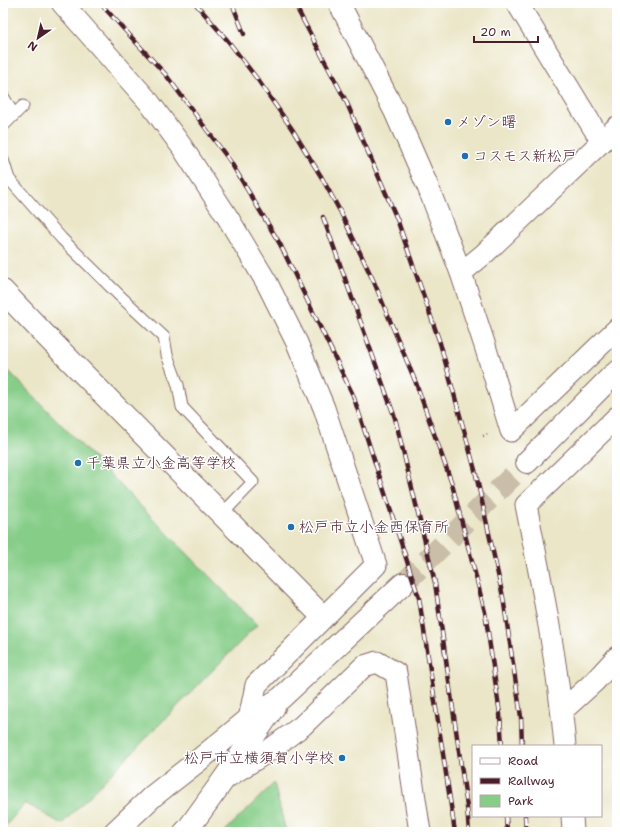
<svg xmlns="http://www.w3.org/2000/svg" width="620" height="835" viewBox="0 0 620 835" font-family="'Shantell Sans','Klee One',sans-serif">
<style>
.green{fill:#86cd88;stroke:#68765a}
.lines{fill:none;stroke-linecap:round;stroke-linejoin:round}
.tertiary-tunnel{stroke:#cbbea9;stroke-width:22;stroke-dasharray:22 11;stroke-linecap:butt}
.service-casing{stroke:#826562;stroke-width:13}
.minor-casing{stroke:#826562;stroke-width:23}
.tertiary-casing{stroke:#826562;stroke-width:24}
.path{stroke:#826562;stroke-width:2.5;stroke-dasharray:1 3;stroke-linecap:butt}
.service{stroke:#fff;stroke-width:11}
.minor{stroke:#fff;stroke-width:21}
.tertiary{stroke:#fff;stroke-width:22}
.rail-casing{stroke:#4a1f2b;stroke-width:4.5}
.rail{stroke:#fff;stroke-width:3;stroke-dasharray:9;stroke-linecap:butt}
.poi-dot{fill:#1f6fb2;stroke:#fff;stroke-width:1.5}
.labels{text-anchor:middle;stroke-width:3;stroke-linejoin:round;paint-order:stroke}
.poi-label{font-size:15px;fill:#4a1f2b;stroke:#fff;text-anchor:start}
</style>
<rect width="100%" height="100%" fill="#fff"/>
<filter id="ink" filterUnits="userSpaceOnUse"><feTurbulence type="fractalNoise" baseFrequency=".025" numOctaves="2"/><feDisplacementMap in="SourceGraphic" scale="8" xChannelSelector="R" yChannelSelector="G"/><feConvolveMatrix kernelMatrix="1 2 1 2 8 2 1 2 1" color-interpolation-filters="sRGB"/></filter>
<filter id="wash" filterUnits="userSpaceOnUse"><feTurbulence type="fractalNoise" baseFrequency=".012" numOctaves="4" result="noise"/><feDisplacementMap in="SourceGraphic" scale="16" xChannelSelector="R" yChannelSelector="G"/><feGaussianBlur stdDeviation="0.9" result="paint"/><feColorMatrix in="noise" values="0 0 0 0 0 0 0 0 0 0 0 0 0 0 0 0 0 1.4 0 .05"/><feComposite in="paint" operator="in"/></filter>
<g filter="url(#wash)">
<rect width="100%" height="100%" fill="#ebe6c8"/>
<!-- green -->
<g class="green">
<polygon points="3,365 257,625 62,824 25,803 3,829"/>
<polygon points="274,783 286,832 224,832"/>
</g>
</g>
<g filter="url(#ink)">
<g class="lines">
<!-- tertiary-tunnel -->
<polyline class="tertiary-tunnel" points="403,584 527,462"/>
<defs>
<g id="service">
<polyline points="3,96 14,115"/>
<polyline points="3,126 23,106"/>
<polyline points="3,160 9,179 62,239 120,296 164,337 167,355 178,385 182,407 253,482 222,514"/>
</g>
<g id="minor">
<polyline points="62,3 149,102 182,147 228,218 267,283 297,343 324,408 376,565 256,685 249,719"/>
<polyline points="339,3 395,112 428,187 461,273 485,346 511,431 617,329"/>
<polyline points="517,3 602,142"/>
<polyline points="461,273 484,254 617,127"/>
<polyline points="562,711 595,681 617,657"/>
<path d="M565,746C558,665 542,585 526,505L617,417"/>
<polyline points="224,779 264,754 302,726 364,666 377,662 396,673 420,832"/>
<polyline points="572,816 573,832"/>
</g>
<g id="tertiary">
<polyline points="3,291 48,338 323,617"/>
<polyline points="527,462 611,377 617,372"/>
<polyline points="115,832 153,796 199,760 249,719 281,698 403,584"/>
<polyline points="185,832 188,829 224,779 274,707"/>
</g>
</defs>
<!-- service casing -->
<use href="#service" class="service-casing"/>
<!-- minor casing -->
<use href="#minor" class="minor-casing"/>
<!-- tertiary casing -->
<use href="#tertiary" class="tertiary-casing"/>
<!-- path -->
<polyline class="path" points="483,436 490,433"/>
<!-- service -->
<use href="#service" class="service"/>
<!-- minor -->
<use href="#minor" class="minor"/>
<!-- tertiary -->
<use href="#tertiary" class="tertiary"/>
<defs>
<g id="rail">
<polyline points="100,3 166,75 230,161 280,244 353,395 419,598 455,832"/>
<polyline points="195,3 228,41 258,80 292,129 322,178 341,213 374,282 416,383 452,484 485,612 500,714 502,746"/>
<polyline points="232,3 244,34"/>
<polyline points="294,3 346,101 397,219 440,343 475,470 503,597 521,717 522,746"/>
<polyline points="323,217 395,418 435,583 467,807 469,832"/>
<polyline points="506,816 507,832"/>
<polyline points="525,816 526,832"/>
</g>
</defs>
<!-- rail casing -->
<use href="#rail" class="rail-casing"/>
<!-- rail -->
<use href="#rail" class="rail"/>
</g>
</g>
<!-- markers -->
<g class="poi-dot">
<circle cx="448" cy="122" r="4"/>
<circle cx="465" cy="156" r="4"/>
<circle cx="78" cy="463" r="4"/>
<circle cx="291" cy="527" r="4"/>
<circle cx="342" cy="758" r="4"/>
</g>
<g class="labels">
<!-- poi labels -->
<g class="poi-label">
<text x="456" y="127">メゾン曙</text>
<text x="473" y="161">コスモス新松戸</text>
<text x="86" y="468">千葉県立小金高等学校</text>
<text x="299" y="532">松戸市立小金西保育所</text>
<text x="334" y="763" text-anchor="end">松戸市立横須賀小学校</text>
</g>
</g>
<!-- margin -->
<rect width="620" height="835" fill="none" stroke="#fff" stroke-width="16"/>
<!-- legend -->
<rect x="472" y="745" width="130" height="72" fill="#ffffff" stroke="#b7a5aa"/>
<rect x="480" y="758" width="20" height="6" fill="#ffffff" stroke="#b7a5aa"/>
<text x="508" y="765" font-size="12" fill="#4a1f2b">Road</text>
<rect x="480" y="778" width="20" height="6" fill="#4a1f2b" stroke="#b7a5aa"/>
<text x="508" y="785" font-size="12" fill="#4a1f2b">Railway</text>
<rect x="480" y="795" width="20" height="12" fill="#86cd88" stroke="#b7a5aa"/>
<text x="508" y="805" font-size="12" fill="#4a1f2b">Park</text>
<!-- north arrow -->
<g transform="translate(38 38) rotate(214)" stroke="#ffffff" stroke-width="3" paint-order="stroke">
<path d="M0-3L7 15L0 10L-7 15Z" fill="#4a1f2b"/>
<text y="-6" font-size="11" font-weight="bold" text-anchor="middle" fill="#4a1f2b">N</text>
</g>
<!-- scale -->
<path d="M474 36v6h64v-6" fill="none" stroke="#4a1f2b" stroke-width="2"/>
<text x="480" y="36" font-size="12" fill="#4a1f2b" stroke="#ffffff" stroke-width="3" paint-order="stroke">20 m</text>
</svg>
